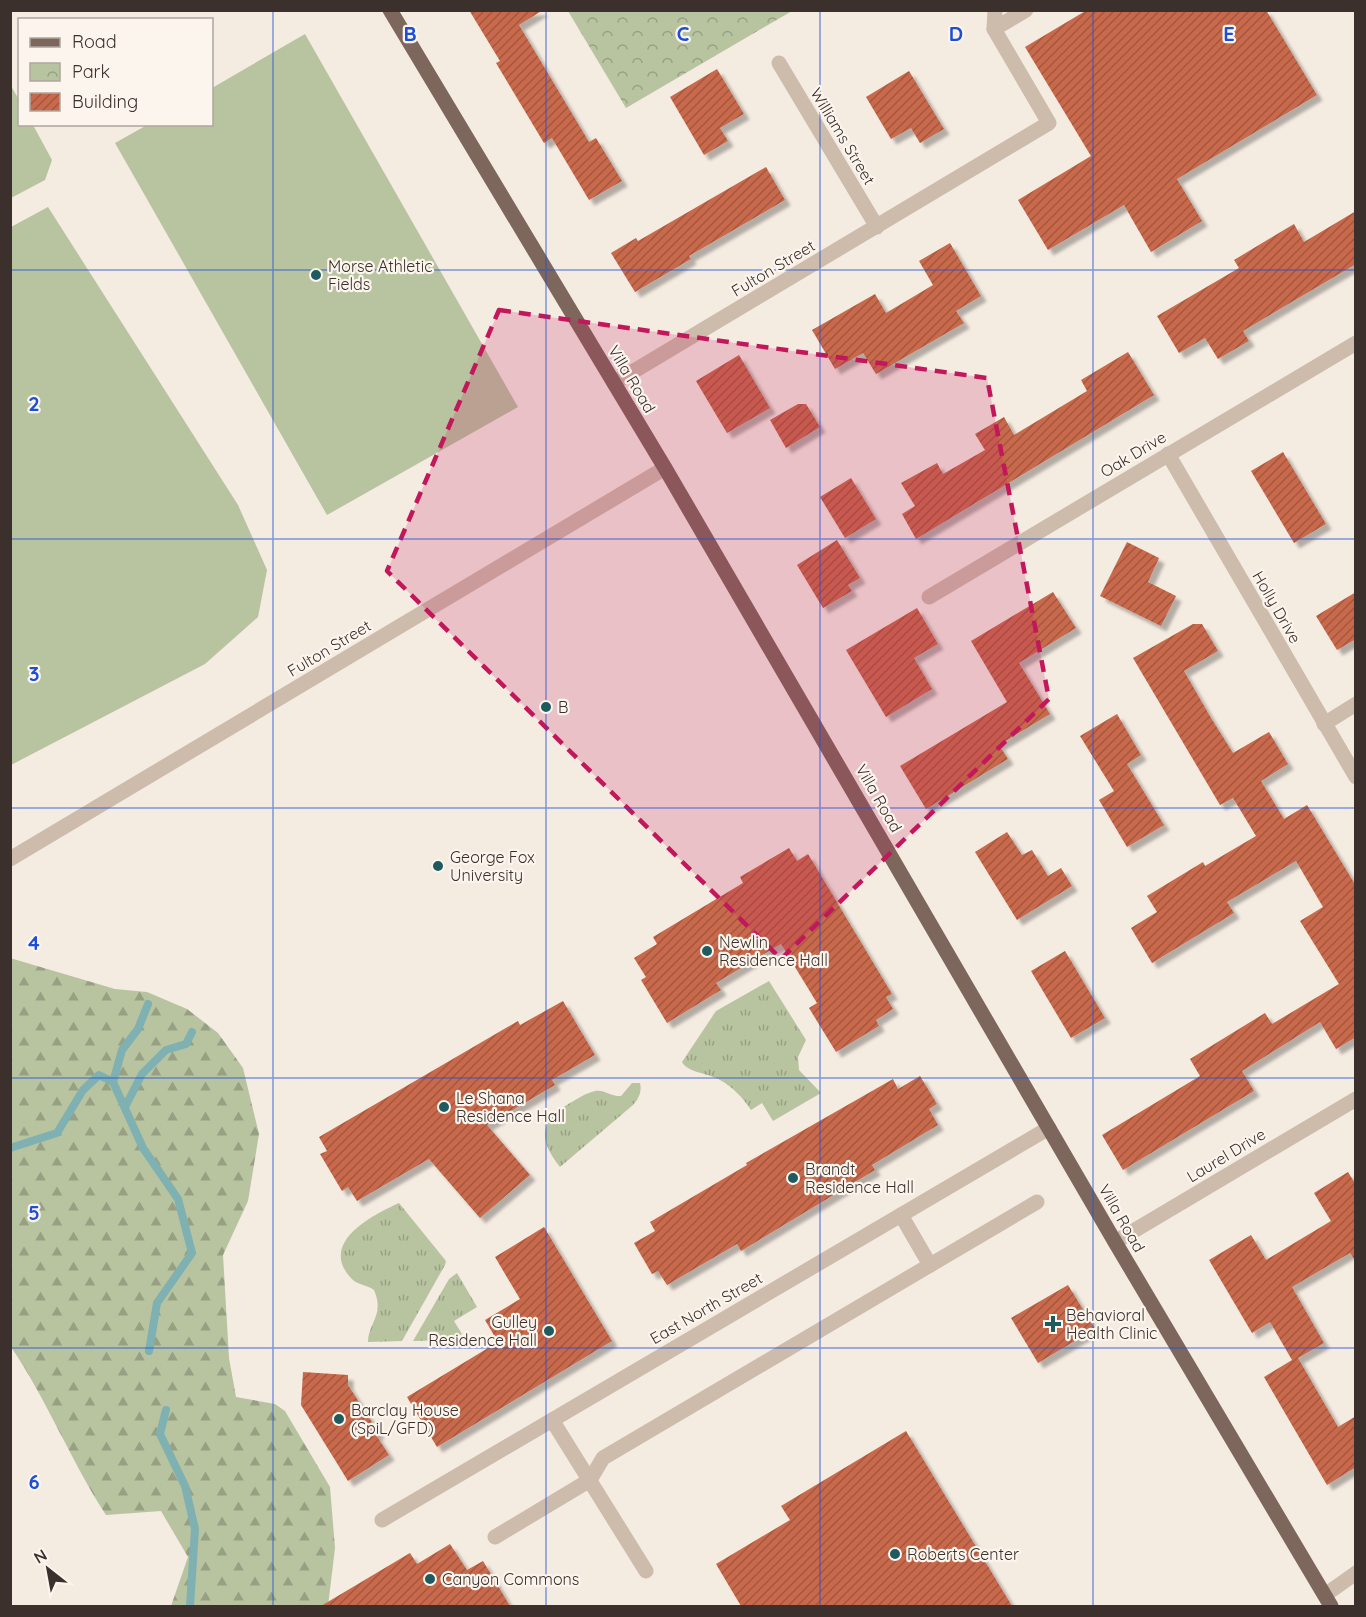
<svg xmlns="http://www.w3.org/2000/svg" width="1366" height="1617" viewBox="0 0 1366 1617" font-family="Quicksand,sans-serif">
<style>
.grass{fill:url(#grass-tufts)}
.forest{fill:url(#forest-firs)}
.park{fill:url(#park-crowns)}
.pitch{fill:#b8c4a0}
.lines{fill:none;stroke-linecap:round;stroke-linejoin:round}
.stream{stroke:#7fb0b2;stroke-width:8}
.building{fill:url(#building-hatch);filter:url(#shadow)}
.minor{stroke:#cdbbac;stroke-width:15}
.major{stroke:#7d675c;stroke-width:15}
.marked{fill:#c2185b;fill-opacity:0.2;stroke:#c2185b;stroke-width:4.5;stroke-dasharray:12 8;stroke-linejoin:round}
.grid{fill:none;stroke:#1d4ed8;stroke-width:1.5;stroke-opacity:0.55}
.poi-dot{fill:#1f5a5e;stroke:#fbf5ee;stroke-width:2}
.labels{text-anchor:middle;stroke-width:4.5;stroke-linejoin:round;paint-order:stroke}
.street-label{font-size:16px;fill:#3b302b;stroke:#fbf5ee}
.poi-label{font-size:16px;fill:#3b302b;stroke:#fbf5ee;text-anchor:start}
.grid-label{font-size:20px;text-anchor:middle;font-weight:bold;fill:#1d4ed8;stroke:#fbf5ee;stroke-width:4.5;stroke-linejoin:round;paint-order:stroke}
</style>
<defs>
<pattern id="grass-tufts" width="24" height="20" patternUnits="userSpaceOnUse" patternTransform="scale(1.5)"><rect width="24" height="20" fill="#b8c4a0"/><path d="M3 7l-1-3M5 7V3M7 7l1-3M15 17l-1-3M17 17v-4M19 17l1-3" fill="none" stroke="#97a083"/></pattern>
<pattern id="forest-firs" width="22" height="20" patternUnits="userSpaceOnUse" patternTransform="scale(1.5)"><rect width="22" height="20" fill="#b8c4a0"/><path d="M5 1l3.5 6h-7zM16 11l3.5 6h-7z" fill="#97a083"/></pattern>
<pattern id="park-crowns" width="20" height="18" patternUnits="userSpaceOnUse" patternTransform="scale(1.5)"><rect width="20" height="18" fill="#b8c4a0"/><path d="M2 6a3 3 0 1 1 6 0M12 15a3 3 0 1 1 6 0" fill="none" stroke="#97a083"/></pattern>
<pattern id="building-hatch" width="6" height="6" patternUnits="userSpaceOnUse" patternTransform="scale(1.5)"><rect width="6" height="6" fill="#c8694b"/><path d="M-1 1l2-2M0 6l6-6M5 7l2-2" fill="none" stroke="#a4573f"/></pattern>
<filter id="shadow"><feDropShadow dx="5.5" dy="5.5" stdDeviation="1.5" flood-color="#0004"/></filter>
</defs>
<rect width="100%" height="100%" fill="#f4ebe1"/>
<!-- grass -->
<g class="grass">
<path d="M769,981L806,1040L798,1057L799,1070L821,1093L773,1121L762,1103L751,1110C743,1098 733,1087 720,1080C709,1073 688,1073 682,1062L716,1011Z"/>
<path d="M632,1083H640C642,1092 639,1098 633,1105L560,1167C539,1140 538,1122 570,1103C577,1099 586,1093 595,1091C604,1089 612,1097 621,1096Z"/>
<path d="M399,1203L446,1261L445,1265L402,1341L368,1342C368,1323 385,1315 374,1290C367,1285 359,1285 353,1280C316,1244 372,1215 399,1203Z"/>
<polygon points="457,1273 477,1307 454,1321 462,1334 453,1340 413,1341 449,1279"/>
</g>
<!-- forest -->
<path class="forest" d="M10,958L115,989L147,992L187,1009L218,1033L243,1068L259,1134L248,1201L223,1255L229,1358L236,1397L275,1404L285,1411L330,1487L335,1548L328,1606H171L188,1557L161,1511L106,1515C71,1461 47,1400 11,1347Z"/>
<!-- park -->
<polygon class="park" points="568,11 792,11 626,108"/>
<!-- pitch -->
<g class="pitch">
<polygon points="305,34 518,407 327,515 115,143 147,125 212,124 212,88"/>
<polygon points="10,84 19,100 20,124 33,125 52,160 45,180 11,198"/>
<polygon points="48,207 238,505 267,570 258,617 205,664 11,765 11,227"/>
</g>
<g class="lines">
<!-- stream -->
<g class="stream">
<polyline points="113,1082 122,1050 138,1029 148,1004"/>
<polyline points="125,1107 142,1074 166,1050 186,1044 192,1032"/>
<polyline points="10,1148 57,1133 83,1090 99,1075 113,1082 143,1148 178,1199 192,1253 157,1303 149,1351"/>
<polyline points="166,1410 160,1434 185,1486 195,1529 190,1606"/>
</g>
</g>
<!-- building -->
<g class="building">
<polygon points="469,10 543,10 519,25 589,142 596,138 622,181 589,200 552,138 544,143 496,63 500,61"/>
<polygon points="1087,10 1266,10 1317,95 1177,179 1202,221 1151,252 1124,205 1048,250 1018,200 1091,156 1025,47"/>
<polygon points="717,69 744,114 720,128 728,141 704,155 670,97"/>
<polygon points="909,71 944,129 920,143 911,128 891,139 866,97"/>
<polygon points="766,167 785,200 689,256 691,259 635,292 611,253 636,238 638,241"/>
<polygon points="1356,211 1356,264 1243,331 1249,341 1218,359 1205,338 1179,353 1157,316 1239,268 1234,260 1294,224 1304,242"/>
<polygon points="950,243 981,296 956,311 964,323 876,374 863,353 835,369 812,330 875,294 886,313 933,285 919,261"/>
<polygon points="1128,352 1154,395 916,539 902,514 915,506 901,483 937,463 943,474 985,450 975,434 1004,417 1014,435 1087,391 1081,380"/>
<polygon points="739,355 770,408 727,433 696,381"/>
<polygon points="798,404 806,404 820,427 786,448 770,420"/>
<polygon points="1283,452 1326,524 1294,543 1251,471"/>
<polygon points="851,478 876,519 845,538 820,497"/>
<polygon points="837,540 860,578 848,585 852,591 823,608 797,565"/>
<polygon points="1127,542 1159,558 1148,582 1176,596 1161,626 1100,596"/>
<polygon points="1053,592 1076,628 1019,663 1050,714 999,745 1008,759 926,809 900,766 1007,702 971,641"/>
<polygon points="1356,592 1356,639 1337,650 1316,616"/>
<polygon points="917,608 938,644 914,658 932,689 886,717 846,650"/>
<polygon points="1193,624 1202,624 1218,651 1184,671 1211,718 1233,753 1269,732 1288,764 1261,781 1284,819 1307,805 1356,886 1356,1037 1336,1049 1320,1022 1242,1071 1254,1091 1123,1170 1102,1135 1200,1076 1190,1059 1265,1013 1272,1024 1339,984 1300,921 1323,907 1296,861 1227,902 1234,913 1152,963 1131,928 1157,912 1147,896 1203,862 1205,866 1256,836 1233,798 1220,805 1133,658"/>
<polygon points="1117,714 1141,755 1127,764 1164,825 1127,847 1099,800 1114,791 1080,736"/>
<polygon points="1007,832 1022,855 1032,850 1048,876 1061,868 1072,886 1017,920 975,852"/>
<polygon points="789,848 797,861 808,854 892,994 886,997 893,1009 876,1020 879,1026 836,1052 809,1008 817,1003 781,944 716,983 721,990 667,1023 641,980 646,977 634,958 657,944 653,937 743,883 740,877"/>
<polygon points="1065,951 1105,1018 1071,1038 1031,971"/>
<polygon points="563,1001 595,1055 552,1080 555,1085 487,1125 530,1175 480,1218 429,1159 357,1201 348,1187 342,1191 320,1154 327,1151 319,1137 518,1021 520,1025"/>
<polygon points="920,1076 937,1104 929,1109 938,1125 872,1165 875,1170 741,1251 737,1244 667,1285 658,1271 652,1274 634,1243 655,1231 650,1222 747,1165 746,1163 893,1079 898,1089"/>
<polygon points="1348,1172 1356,1185 1356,1262 1350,1253 1292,1287 1324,1343 1298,1358 1338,1427 1356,1416 1356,1467 1327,1485 1264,1377 1292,1360 1270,1322 1252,1333 1209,1260 1251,1235 1266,1260 1331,1221 1314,1193"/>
<polygon points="544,1227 612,1341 437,1447 407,1397 498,1342 485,1320 520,1299 495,1257"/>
<polygon points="1068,1285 1095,1329 1038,1363 1011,1318"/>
<polygon points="303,1372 348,1375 348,1385 379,1433 376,1435 389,1455 348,1481 301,1405"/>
<polygon points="906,1431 1012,1606 741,1606 716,1564 790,1520 781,1506"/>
<polygon points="450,1544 467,1570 483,1561 510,1606 321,1606 410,1553 417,1564"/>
</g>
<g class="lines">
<!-- minor -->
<g class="minor">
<polyline points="994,29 1026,10"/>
<polyline points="779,63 877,227"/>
<polyline points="614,383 1049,123 994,29 995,10"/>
<polyline points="1168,454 1356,777"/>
<polyline points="929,597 1356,343"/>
<polyline points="1324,724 1356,704"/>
<polyline points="10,859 665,468"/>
<polyline points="901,1215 930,1265"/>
<polyline points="1115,1242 1356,1099"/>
<polyline points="552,1420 646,1571"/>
<polyline points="382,1520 1049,1128"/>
<polyline points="495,1537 590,1480 603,1458 1037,1202"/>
<polyline points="1325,1595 1356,1573"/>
</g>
<!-- major -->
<polyline class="major" points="390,10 665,468 1115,1242 1331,1606"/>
</g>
<!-- marked area -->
<path class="marked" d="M499,310L987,378L1049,699L781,959L387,571Z"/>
<!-- grid -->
<path class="grid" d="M273,10V1606M546,10V1606M820,10V1606M1093,10V1606M10,270H1356M10,539H1356M10,808H1356M10,1078H1356M10,1348H1356"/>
<!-- markers -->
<g class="poi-dot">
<circle cx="316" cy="275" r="6"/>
<circle cx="546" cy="707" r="6"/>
<circle cx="438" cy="866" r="6"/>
<circle cx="707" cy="951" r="6"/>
<circle cx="444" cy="1107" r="6"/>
<circle cx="793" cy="1178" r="6"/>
<path d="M1050 1315h6v6h6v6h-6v6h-6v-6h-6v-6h6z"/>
<circle cx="549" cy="1331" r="6"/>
<circle cx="339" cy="1419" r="6"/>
<circle cx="895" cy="1554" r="6"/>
<circle cx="430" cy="1579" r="6"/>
</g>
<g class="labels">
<!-- street labels -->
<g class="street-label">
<text transform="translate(843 136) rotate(59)" y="6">Williams Street</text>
<text transform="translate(773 268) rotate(-31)" y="6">Fulton Street</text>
<text transform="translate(632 379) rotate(59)" y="6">Villa Road</text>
<text transform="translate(1133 454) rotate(-31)" y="6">Oak Drive</text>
<text transform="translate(1277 607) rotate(60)" y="6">Holly Drive</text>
<text transform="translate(329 648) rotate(-31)" y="6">Fulton Street</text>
<text transform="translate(879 798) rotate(60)" y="6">Villa Road</text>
<text transform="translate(1226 1155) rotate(-31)" y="6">Laurel Drive</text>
<text transform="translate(1122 1218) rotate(60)" y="6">Villa Road</text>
<text transform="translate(706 1308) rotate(-30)" y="6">East North Street</text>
</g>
<!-- poi labels -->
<g class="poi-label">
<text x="328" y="272">Morse Athletic<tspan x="328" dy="18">Fields</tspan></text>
<text x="558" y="713">B</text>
<text x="450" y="863">George Fox<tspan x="450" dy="18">University</tspan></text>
<text x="719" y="948">Newlin<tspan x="719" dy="18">Residence Hall</tspan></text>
<text x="456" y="1104">Le Shana<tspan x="456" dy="18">Residence Hall</tspan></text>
<text x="805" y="1175">Brandt<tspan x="805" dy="18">Residence Hall</tspan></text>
<text x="1066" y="1321">Behavioral<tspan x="1066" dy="18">Health Clinic</tspan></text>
<text x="537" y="1328" text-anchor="end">Gulley<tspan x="537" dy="18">Residence Hall</tspan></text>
<text x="351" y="1416">Barclay House<tspan x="351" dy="18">(SpiL/GFD)</tspan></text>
<text x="907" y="1560">Roberts Center</text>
<text x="442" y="1585">Canyon Commons</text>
</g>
</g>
<g class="grid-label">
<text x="410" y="41">B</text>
<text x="683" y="41">C</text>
<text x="956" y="41">D</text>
<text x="1229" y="41">E</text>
<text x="34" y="411">2</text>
<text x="34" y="681">3</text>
<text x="34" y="950">4</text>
<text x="34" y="1220">5</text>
<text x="34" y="1489">6</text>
</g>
<!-- border -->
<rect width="1366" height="1617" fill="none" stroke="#3b302b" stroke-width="24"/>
<!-- legend -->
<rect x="18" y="18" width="195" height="108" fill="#fbf5ee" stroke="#aea6a0" stroke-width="1.5"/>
<rect x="30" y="38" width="30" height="9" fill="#7d675c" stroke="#aea6a0" stroke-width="1.5"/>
<text x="72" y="48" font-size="18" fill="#3b302b">Road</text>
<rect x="30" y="63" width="30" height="18" fill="url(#park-crowns)" stroke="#aea6a0" stroke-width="1.5"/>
<text x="72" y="78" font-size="18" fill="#3b302b">Park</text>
<rect x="30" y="93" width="30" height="18" fill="url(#building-hatch)" stroke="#aea6a0" stroke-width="1.5"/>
<text x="72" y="108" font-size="18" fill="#3b302b">Building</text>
<!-- north arrow -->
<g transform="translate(48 1569) rotate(329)" stroke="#fbf5ee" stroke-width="4.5" paint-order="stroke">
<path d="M0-4.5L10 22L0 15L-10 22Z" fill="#3b302b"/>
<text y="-9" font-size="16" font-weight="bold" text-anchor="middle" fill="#3b302b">N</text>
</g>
</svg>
